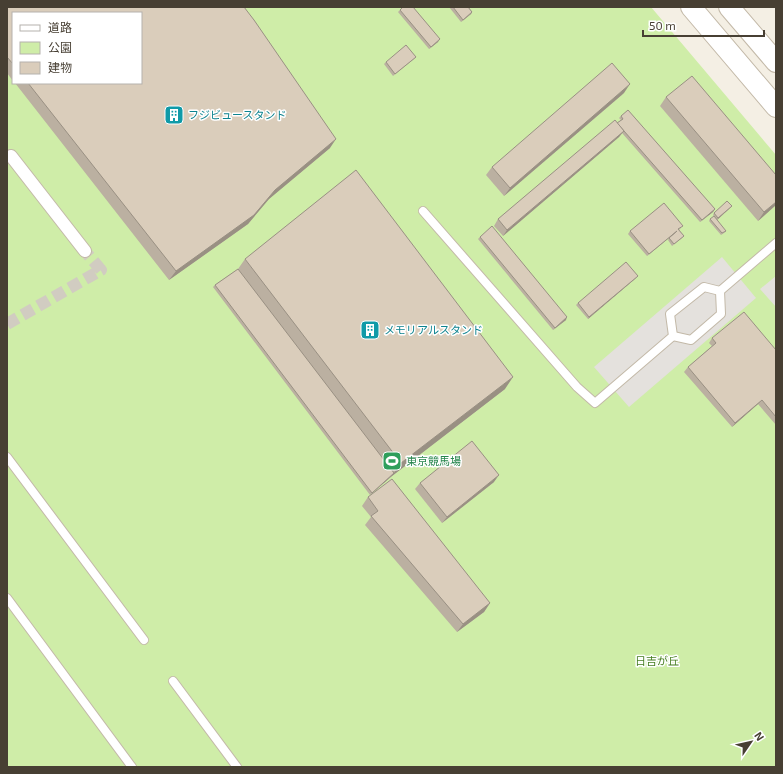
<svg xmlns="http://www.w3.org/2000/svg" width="783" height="774" viewBox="0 0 783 774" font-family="'Exo 2','Noto Sans JP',sans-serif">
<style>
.green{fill:#cfeda8;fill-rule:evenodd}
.parking{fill:#e4e1dd}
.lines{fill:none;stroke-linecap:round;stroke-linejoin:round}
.pedestrian-tunnel{stroke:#d1ccc1;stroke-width:12;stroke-dasharray:12 6;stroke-linecap:butt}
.service-casing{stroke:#c3b9a8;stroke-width:10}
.pedestrian-casing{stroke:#c3b9a8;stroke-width:14}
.tertiary-casing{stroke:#c3b9a8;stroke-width:22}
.service{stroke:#fff;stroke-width:8}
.pedestrian{stroke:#fff;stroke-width:12}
.tertiary{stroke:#fff;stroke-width:20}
.wall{fill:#bbb0a1}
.shaded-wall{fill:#999083}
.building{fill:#dacdbb;stroke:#999083}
.labels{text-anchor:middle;stroke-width:3;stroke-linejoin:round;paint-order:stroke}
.culture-label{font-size:11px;fill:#0d838f;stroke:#fff;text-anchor:start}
.leisure-label{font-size:11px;fill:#27864d;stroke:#fff;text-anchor:start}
.park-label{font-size:11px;fill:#467e21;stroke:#fff}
</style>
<rect width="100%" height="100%" fill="#f4efe4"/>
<!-- green -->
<path class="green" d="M7,7H651L776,155V767H7ZM13,13H141V83H13Z"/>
<!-- parking -->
<g class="parking">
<polygon points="722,257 756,298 629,407 594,367"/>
<polygon points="776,276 776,307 760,289"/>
</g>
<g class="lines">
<!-- pedestrian-tunnel -->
<polyline class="pedestrian-tunnel" points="7,324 101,270 85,251"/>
<defs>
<g id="service">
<polyline points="423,211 577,387 595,403 673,336 670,314 704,287 720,291 776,243"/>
<polyline points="673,336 691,340 721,314 720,291"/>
<polyline points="7,457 144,640"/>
<polyline points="7,598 132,767"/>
<polyline points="173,681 237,767"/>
</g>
<polyline id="pedestrian" points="11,156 85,251"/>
<g id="tertiary">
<polyline points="691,7 776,107"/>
<polyline points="729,7 776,62"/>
</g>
</defs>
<!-- service casing -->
<use href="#service" class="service-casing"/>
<!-- pedestrian casing -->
<use href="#pedestrian" class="pedestrian-casing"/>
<!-- tertiary casing -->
<use href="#tertiary" class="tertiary-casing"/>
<!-- service -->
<use href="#service" class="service"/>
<!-- pedestrian -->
<use href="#pedestrian" class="pedestrian"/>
<!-- tertiary -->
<use href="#tertiary" class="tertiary"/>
</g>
<!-- wall -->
<g class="wall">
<polygon points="7,7 330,148 269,199 248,224 169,280 15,83 141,83 13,13 13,81 7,73"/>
<polygon points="449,7 468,7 472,12 471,14 461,22"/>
<polygon points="400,10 438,42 429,49 398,12"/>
<polygon points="416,57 414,59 393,76 384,64 386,62"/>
<polygon points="624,93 504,196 486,175 492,167"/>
<polygon points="666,97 776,175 776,205 758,221 660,106"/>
<polygon points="621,116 715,209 713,212 700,222 622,133 619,137 503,236 494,226 498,219 617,123 621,120 619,118"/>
<polygon points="732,206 730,208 717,220 713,215 714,213"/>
<polygon points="710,219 726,231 724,233 721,235 709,221"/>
<polygon points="681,228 679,230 684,236 682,238 672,246 668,240 670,237 647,256 628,234 630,231"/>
<polygon points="480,237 566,320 553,330 478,239"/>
<polygon points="245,259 505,389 392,476 370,495 213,287 215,285 238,269"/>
<polygon points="638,276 636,278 588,319 576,305 578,303"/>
<polygon points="712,338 776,350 776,425 758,404 732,427 684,372 688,367 712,346 709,343"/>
<polygon points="494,482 442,523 415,489 420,483"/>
<polygon points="368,497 490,603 484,612 457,632 365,525 371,517 362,506"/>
</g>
<!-- shaded-wall -->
<g class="shaded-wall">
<polygon points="472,12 471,14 461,22 463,20"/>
<polygon points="440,39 438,42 429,49 431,47"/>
<polygon points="630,84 624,93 504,196 510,188"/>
<polygon points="624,131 619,137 503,236 507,230"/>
<polygon points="336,139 330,148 269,199 248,224 169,280 176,271"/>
<polygon points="776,202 776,205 758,221 764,212"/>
<polygon points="732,206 730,208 717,220 718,218"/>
<polygon points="715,209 713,212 700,222 702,220"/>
<polygon points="677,231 675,233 647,256 649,254"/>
<polygon points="638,276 636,278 588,319 589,317"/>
<polygon points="567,317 566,320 553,330 555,328"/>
<polygon points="513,377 505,389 392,476 370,495 372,493 394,473 401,463"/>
<polygon points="762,400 758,404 732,427 735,423"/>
<polygon points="499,475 494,482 442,523 447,517"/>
<polygon points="490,603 484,612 457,632 463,624"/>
</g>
<!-- building -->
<g class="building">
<polygon points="7,7 244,7 254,20 336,139 275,190 254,215 176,271 28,83 141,83 141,13 13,13 13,64 7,57"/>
<polygon points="403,7 413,7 440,39 431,47 400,10"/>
<polygon points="453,7 468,7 472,12 463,20"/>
<polygon points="406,45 416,57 395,74 386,62"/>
<polygon points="612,63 630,84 510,188 492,167"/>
<polygon points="692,76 776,175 776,202 764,212 666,97"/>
<polygon points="628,110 715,209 702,220 617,123 623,119 621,116"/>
<polygon points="615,120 624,131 507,230 498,219"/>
<polygon points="356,170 513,377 401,463 245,259"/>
<polygon points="727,201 732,206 718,218 714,213"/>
<polygon points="664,203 683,226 678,229 684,236 674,244 669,238 677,231 649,254 630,231"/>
<polygon points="714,216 726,231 722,233 710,219"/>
<polygon points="492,226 567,317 555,328 480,237"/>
<polygon points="626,262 638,276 589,317 578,303"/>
<polygon points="238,269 394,473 372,493 215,285"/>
<polygon points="744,312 776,350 776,417 762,400 735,423 688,367 716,343 712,338"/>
<polygon points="472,441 499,475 447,517 420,483"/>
<polygon points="392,479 490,603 463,624 371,516 378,511 368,497"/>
</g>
<!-- icons -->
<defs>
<symbol id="building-square" viewBox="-11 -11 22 22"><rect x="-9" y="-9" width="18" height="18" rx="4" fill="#0f9aa8" stroke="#fff"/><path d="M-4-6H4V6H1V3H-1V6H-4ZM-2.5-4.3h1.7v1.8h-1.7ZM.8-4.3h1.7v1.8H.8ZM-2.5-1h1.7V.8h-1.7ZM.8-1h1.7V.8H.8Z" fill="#fff"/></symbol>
<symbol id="stadium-square" viewBox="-11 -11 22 22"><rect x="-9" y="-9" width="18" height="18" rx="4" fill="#2e9e5b" stroke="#fff"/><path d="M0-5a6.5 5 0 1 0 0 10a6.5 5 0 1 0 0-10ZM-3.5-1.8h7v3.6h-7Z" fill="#fff"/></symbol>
</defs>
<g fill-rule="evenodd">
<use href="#building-square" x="163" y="104" width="22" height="22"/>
<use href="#building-square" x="359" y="319" width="22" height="22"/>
<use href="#stadium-square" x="381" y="450" width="22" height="22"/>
</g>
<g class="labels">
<!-- culture labels -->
<g class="culture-label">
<text x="188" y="119">フジビュースタンド</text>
<text x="384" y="334">メモリアルスタンド</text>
</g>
<!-- leisure labels -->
<g class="leisure-label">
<text x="406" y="465">東京競馬場</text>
</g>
<!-- park labels -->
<g class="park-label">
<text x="657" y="665">日吉が丘</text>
</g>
</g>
<!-- border -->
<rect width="783" height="774" fill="none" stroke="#473f33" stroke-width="16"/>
<!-- legend -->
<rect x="12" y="12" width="130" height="72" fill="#ffffff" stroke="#b5b2ad"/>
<rect x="20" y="25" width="20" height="6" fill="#ffffff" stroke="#b5b2ad"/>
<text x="48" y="32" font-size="12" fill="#473f33">道路</text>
<rect x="20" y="42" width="20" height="12" fill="#cfeda8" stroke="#b5b2ad"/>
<text x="48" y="52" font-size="12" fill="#473f33">公園</text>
<rect x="20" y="62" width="20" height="12" fill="#dacdbb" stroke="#b5b2ad"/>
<text x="48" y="72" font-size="12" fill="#473f33">建物</text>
<!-- north arrow -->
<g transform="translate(751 742) rotate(56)" stroke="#ffffff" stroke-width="3" paint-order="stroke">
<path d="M0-3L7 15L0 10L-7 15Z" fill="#473f33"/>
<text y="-6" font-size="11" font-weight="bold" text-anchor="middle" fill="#473f33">N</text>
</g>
<!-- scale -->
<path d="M643 30v6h121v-6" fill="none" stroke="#473f33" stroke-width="2"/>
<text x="649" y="30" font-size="12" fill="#473f33" stroke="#ffffff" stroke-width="3" paint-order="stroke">50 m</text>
</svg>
